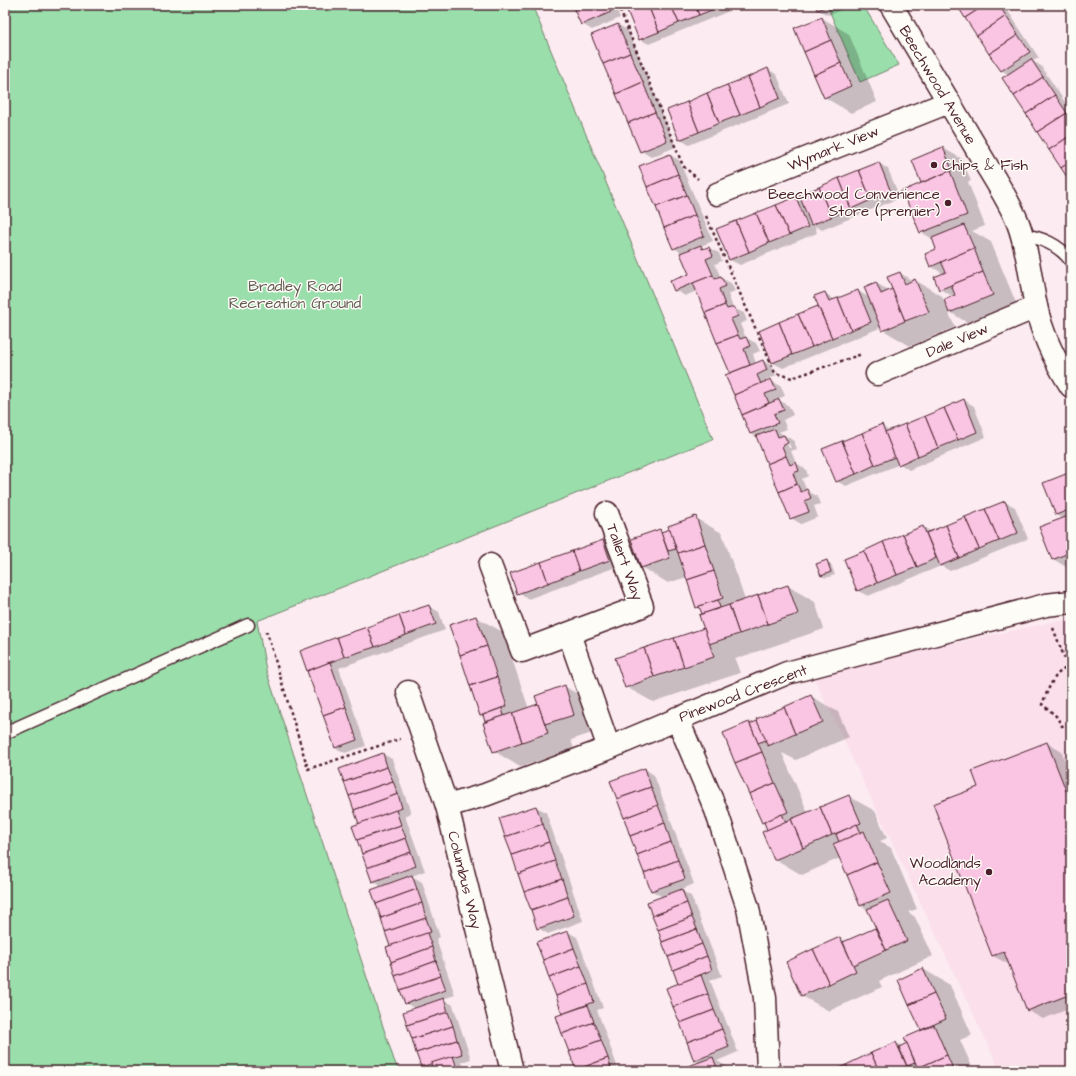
<svg xmlns="http://www.w3.org/2000/svg" width="1076" height="1076" viewBox="0 0 1076 1076" font-family="'Architects Daughter',sans-serif">
<style>
.built{fill:#fbe0ec}
.green{fill:#9adfab;stroke:#727f6b}
.shadow{fill:#0003;fill-rule:evenodd}
.building{fill:#f9c5e2;stroke:#4a1f2b}
.lines{fill:none;stroke-linecap:round;stroke-linejoin:round}
.service-casing{stroke:#4a1f2b;stroke-width:15}
.minor-casing{stroke:#4a1f2b;stroke-width:25}
.path{stroke:#4a1f2b;stroke-width:2.5;stroke-dasharray:3 3;stroke-linecap:butt}
.service{stroke:#fdfcf7;stroke-width:12}
.minor{stroke:#fdfcf7;stroke-width:22}
.poi-dot{fill:#4a1f2b;stroke:#fdfcf7;stroke-width:1.5}
.labels{text-anchor:middle;stroke-width:3;stroke-linejoin:round;paint-order:stroke}
.street-label{font-size:15px;fill:#4a1f2b;stroke:#fdfcf7}
.poi-label{font-size:15px;fill:#4a1f2b;stroke:#fdfcf7;text-anchor:end}
.park-label{font-size:15px;fill:#625951;stroke:#fdfcf7}
</style>
<rect width="100%" height="100%" fill="#fcecf1"/>
<filter id="ink" filterUnits="userSpaceOnUse"><feTurbulence type="fractalNoise" baseFrequency=".025" numOctaves="2"/><feDisplacementMap in="SourceGraphic" scale="8" xChannelSelector="R" yChannelSelector="G"/><feConvolveMatrix kernelMatrix="1 2 1 2 8 2 1 2 1" color-interpolation-filters="sRGB"/></filter>
<g filter="url(#ink)">
<!-- built -->
<polygon class="built" points="1071,620 1071,1071 1000,1071 812,674 1051,622"/>
<!-- green -->
<g class="green">
<polygon points="5,5 532,5 713,439 257,621 266,670 394,1060 399,1071 5,1071"/>
<polygon points="842,5 863,5 899,65 860,82 829,10"/>
</g>
<!-- shadow -->
<g class="shadow">
<polygon points="574,5 615,5 620,18 592,30 582,24"/>
<polygon points="636,5 744,5 649,44 639,39"/>
<polygon points="816,5 846,5 847,8 828,15 818,10"/>
<polygon points="958,5 1004,5 1039,58 1033,61 1041,66 1071,111 1071,181 1009,75 1001,70"/>
<polygon points="822,18 849,34 877,102 851,113 824,97"/>
<polygon points="618,25 628,30 676,147 651,157 641,151"/>
<polygon points="768,69 777,75 789,104 689,145 680,139"/>
<polygon points="943,148 962,159 971,181 968,182 985,226 972,231 991,242 1019,310 976,328 948,311 955,327 910,346 883,330 882,327 783,368 773,363 760,331 819,307 825,293 835,300 858,291 870,298 876,283 890,291 893,290 900,273 913,281 915,280 942,296 944,301 954,297 940,289 944,274 930,266 938,249 934,240 921,232 909,203 904,200 923,183 913,160"/>
<path d="M670,155L679,160L713,241L701,246L706,249L709,248L719,253L722,261L715,264L721,278L731,283L735,291L728,294L733,308L744,313L747,321L740,324L746,338L756,343L760,351L753,354L756,364L763,361L772,366L776,376L766,380L767,382L771,381L781,386L785,396L775,400V402L779,400L789,406L793,415L783,420L787,429L779,432L794,441L797,449L791,451L796,463L806,469L808,476L802,479L807,491L817,496L820,504L814,506L818,517L801,524L791,518L757,437L751,434L727,376L731,374L697,291L685,296L675,290L690,274L682,253L674,248ZM786,442H788L791,448H789Z"/>
<polygon points="879,163 888,169 900,198 822,230 815,226 817,233 740,265 730,260 796,198 803,202"/>
<polygon points="964,400 974,406 986,437 909,470 900,464 846,486 836,481 882,426 891,431"/>
<polygon points="1071,473 1071,570 1053,559 1063,519 1056,515"/>
<polygon points="1005,502 1015,507 1028,539 950,571 941,566 868,596 858,591 923,527 932,532"/>
<polygon points="695,518 722,533 745,600 788,586 815,602 824,629 735,659 740,673 653,702 626,687 705,629 703,615 701,609 697,607 687,577 668,583 641,567 660,530 664,532"/>
<polygon points="602,541 612,546 619,566 528,599 518,593"/>
<polygon points="827,561 831,564 835,575 826,578 821,576"/>
<polygon points="429,606 439,612 445,630 339,668 366,746 345,753 336,748 301,651"/>
<polygon points="476,617 503,632 529,709 539,705 564,686 591,702 601,730 571,740 574,749 520,767 494,751 488,723 485,717 481,715"/>
<polygon points="811,696 838,712 849,737 796,760 782,753 808,813 848,796 875,811 887,838 880,841 891,848 917,909 908,912 915,917 933,956 879,981 882,987 829,1011 802,996 840,938 847,942 877,928 868,910 861,906 840,858 802,875 775,859 769,830 766,824 762,822 749,723 751,725"/>
<polygon points="1047,743 1062,752 1071,776 1071,1008 1043,1019 1028,1011 1010,963 1008,964 993,956 935,805 980,787"/>
<polygon points="383,754 392,759 411,813 405,816 425,871 412,876 422,882 440,937 436,939 455,995 443,999 453,1005 471,1059 462,1062 465,1071 430,1071 422,1066 415,1009 406,1003 391,947 382,887 373,881 360,824"/>
<polygon points="645,769 654,775 694,884 680,890 691,896 722,976 710,980 738,1052 717,1061 735,1071 685,1071 700,1063 695,1060 663,897 652,891 612,781"/>
<polygon points="536,807 546,812 583,921 548,934 538,928"/>
<polygon points="568,932 577,937 603,1008 597,1010 619,1071 577,1071 563,1014"/>
<polygon points="923,969 950,985 972,1035 960,1040 974,1071 835,1071 896,1043 903,1046 922,1031 899,980"/>
</g>
<!-- building -->
<g class="building">
<polygon points="572,5 608,5 611,12 581,25"/>
<polygon points="634,5 648,5 659,32 639,40 626,8"/>
<polygon points="648,5 671,5 679,23 659,32"/>
<polygon points="671,5 695,5 699,15 679,23"/>
<polygon points="695,5 718,5 719,7 699,15"/>
<polygon points="815,5 830,5 817,10"/>
<polygon points="957,5 985,5 965,18"/>
<polygon points="985,5 999,5 1006,16 977,36 965,18"/>
<polygon points="1006,16 1018,35 989,54 977,36"/>
<polygon points="822,17 831,40 804,52 794,28"/>
<polygon points="618,24 630,53 603,64 591,35"/>
<polygon points="1018,35 1030,52 1001,71 989,54"/>
<polygon points="831,40 841,63 814,75 804,52"/>
<polygon points="630,53 643,82 616,94 603,64"/>
<polygon points="1031,59 1043,77 1014,96 1002,78"/>
<polygon points="841,63 851,86 824,98 814,75"/>
<polygon points="768,68 780,98 760,107 748,77"/>
<polygon points="748,77 760,107 740,115 727,85"/>
<polygon points="1043,77 1055,95 1026,114 1014,96"/>
<polygon points="643,82 655,112 628,123 616,94"/>
<polygon points="727,85 740,115 719,123 707,93"/>
<polygon points="707,93 719,123 699,132 687,102"/>
<polygon points="1055,95 1067,113 1037,132 1026,114"/>
<polygon points="687,102 699,132 679,140 667,110"/>
<polygon points="655,112 667,141 640,152 628,123"/>
<polygon points="1067,113 1071,119 1071,135 1049,150 1037,132"/>
<polygon points="1071,135 1071,161 1061,168 1049,150"/>
<polygon points="943,147 952,170 921,183 912,160"/>
<polygon points="670,154 678,174 647,187 639,166"/>
<polygon points="1071,161 1071,183 1061,168"/>
<polygon points="879,162 891,192 871,200 859,170"/>
<polygon points="859,170 871,200 851,209 839,178"/>
<polygon points="950,171 967,215 920,233 906,199 903,200 900,192"/>
<polygon points="678,174 687,195 656,207 647,187"/>
<polygon points="839,178 851,209 831,217 819,187"/>
<polygon points="819,187 831,217 811,225 799,195"/>
<polygon points="687,195 695,215 664,228 656,207"/>
<polygon points="796,197 808,227 789,235 776,205"/>
<polygon points="776,205 789,235 769,243 756,213"/>
<polygon points="756,213 769,243 749,252 736,221"/>
<polygon points="695,215 704,236 673,249 664,228"/>
<polygon points="736,221 749,252 729,260 716,229"/>
<polygon points="964,225 974,248 930,267 925,254 936,249 932,238"/>
<polygon points="701,245 702,249 709,247 713,256 706,259 713,275 674,291 670,281 689,274 680,253"/>
<polygon points="974,248 983,272 939,290 934,277 946,272 941,262"/>
<polygon points="900,272 905,284 915,279 929,312 905,321 887,277"/>
<polygon points="983,272 993,295 949,313 944,300 955,295 951,285"/>
<polygon points="713,275 715,279 721,277 726,286 719,289 725,305 705,313 693,283"/>
<polygon points="876,282 881,294 892,289 905,321 882,331 864,287"/>
<polygon points="858,290 871,322 851,330 838,298"/>
<polygon points="825,292 829,301 838,298 851,330 832,338 814,296"/>
<polygon points="725,305 727,309 734,307 738,316 731,319 738,335 717,343 705,313"/>
<polygon points="818,306 832,338 812,347 798,314"/>
<polygon points="798,314 812,347 792,355 779,322"/>
<polygon points="779,322 792,355 772,363 759,331"/>
<polygon points="738,335 740,339 746,337 750,346 744,349 750,365 730,373 717,343"/>
<polygon points="763,360 767,370 757,375 761,384 734,395 725,375"/>
<polygon points="771,379 776,390 765,394 769,403 742,415 734,395"/>
<polygon points="779,399 784,410 774,414 778,423 750,434 742,415"/>
<polygon points="964,399 977,432 958,440 944,408"/>
<polygon points="944,408 958,440 938,448 925,416"/>
<polygon points="925,416 938,448 918,456 905,424"/>
<polygon points="882,424 895,457 875,465 862,433"/>
<polygon points="905,424 918,456 898,465 885,432"/>
<polygon points="775,429 778,437 784,435 788,443 782,446 786,456 767,464 756,436"/>
<polygon points="862,433 875,465 856,474 842,441"/>
<polygon points="842,441 856,474 836,482 822,449"/>
<polygon points="786,456 790,465 796,462 799,471 793,473 797,484 779,492 767,464"/>
<polygon points="1071,472 1071,509 1056,515 1043,483"/>
<polygon points="797,484 801,492 807,489 811,498 805,501 809,512 790,519 779,492"/>
<polygon points="1005,501 1018,533 999,541 985,509"/>
<polygon points="985,509 999,541 979,549 965,517"/>
<polygon points="1071,515 1071,552 1052,560 1039,527"/>
<polygon points="696,516 705,544 678,553 668,526"/>
<polygon points="965,517 979,549 959,558 946,525"/>
<polygon points="946,525 959,558 940,566 926,533"/>
<polygon points="923,526 936,558 917,567 903,534"/>
<polygon points="660,529 670,558 641,568 631,539"/>
<polygon points="670,529 676,549 668,551 661,532"/>
<polygon points="903,534 917,567 897,575 883,542"/>
<polygon points="603,540 610,560 579,571 572,551"/>
<polygon points="883,542 897,575 877,583 864,551"/>
<polygon points="705,544 714,571 687,580 678,553"/>
<polygon points="572,551 579,571 548,583 541,562"/>
<polygon points="864,551 877,583 857,591 844,559"/>
<polygon points="827,560 831,572 821,576 816,564"/>
<polygon points="541,562 548,583 517,594 510,573"/>
<polygon points="714,571 723,598 696,608 687,580"/>
<polygon points="788,585 798,614 768,624 758,595"/>
<polygon points="758,595 768,624 739,634 729,605"/>
<polygon points="718,600 720,608 702,614 699,606"/>
<polygon points="429,605 436,624 406,635 399,615"/>
<polygon points="729,605 739,634 709,644 699,615"/>
<polygon points="399,615 406,635 375,647 367,627"/>
<polygon points="476,616 487,646 460,655 449,625"/>
<polygon points="367,627 375,647 344,657 337,637"/>
<polygon points="704,628 714,657 684,667 674,638"/>
<polygon points="337,637 344,657 307,671 300,651"/>
<polygon points="674,638 684,667 654,677 644,648"/>
<polygon points="487,646 497,677 470,686 460,655"/>
<polygon points="644,648 654,677 625,688 615,658"/>
<polygon points="330,662 346,707 323,715 307,671"/>
<polygon points="497,677 507,706 480,716 470,686"/>
<polygon points="565,685 574,715 545,724 535,696"/>
<polygon points="811,695 823,722 795,734 784,707"/>
<polygon points="538,704 548,733 522,742 512,713"/>
<polygon points="346,707 357,740 335,748 323,715"/>
<polygon points="784,707 795,734 768,746 756,719"/>
<polygon points="502,708 504,716 485,722 483,715"/>
<polygon points="512,713 522,742 493,752 483,723"/>
<polygon points="757,721 766,740 758,743 750,724"/>
<polygon points="749,722 762,752 735,763 723,733"/>
<polygon points="1047,742 1071,803 1071,994 1027,1011 1004,952 992,956 933,804 978,787 972,771"/>
<polygon points="762,752 775,783 749,794 735,763"/>
<polygon points="383,753 387,767 344,782 339,769"/>
<polygon points="387,767 393,781 349,796 344,782"/>
<polygon points="645,768 651,787 617,799 610,781"/>
<polygon points="393,781 398,794 354,810 349,796"/>
<polygon points="775,783 788,812 762,823 749,794"/>
<polygon points="651,787 658,805 624,818 617,799"/>
<polygon points="398,794 402,808 359,824 354,810"/>
<polygon points="849,795 861,823 832,835 820,807"/>
<polygon points="658,805 665,823 630,836 624,818"/>
<polygon points="536,806 543,824 505,837 499,818"/>
<polygon points="820,807 832,835 803,848 791,819"/>
<polygon points="396,810 401,825 357,840 352,826"/>
<polygon points="782,814 786,822 767,830 764,822"/>
<polygon points="791,819 803,848 774,860 762,832"/>
<polygon points="665,823 671,842 637,855 630,836"/>
<polygon points="543,824 549,842 512,855 505,837"/>
<polygon points="857,824 861,833 839,842 836,834"/>
<polygon points="401,825 406,838 362,854 357,840"/>
<polygon points="864,831 877,862 847,875 833,844"/>
<polygon points="406,838 411,852 367,868 362,854"/>
<polygon points="549,842 555,861 518,874 512,855"/>
<polygon points="671,842 678,860 644,873 637,855"/>
<polygon points="411,852 416,866 372,882 367,868"/>
<polygon points="678,860 685,879 651,891 644,873"/>
<polygon points="555,861 562,879 524,892 518,874"/>
<polygon points="877,862 891,893 860,906 847,875"/>
<polygon points="412,875 417,889 376,904 371,890"/>
<polygon points="562,879 568,897 531,910 524,892"/>
<polygon points="417,889 422,903 381,918 376,904"/>
<polygon points="682,889 687,903 652,916 647,902"/>
<polygon points="568,897 574,916 537,929 531,910"/>
<polygon points="888,900 907,941 886,950 867,909"/>
<polygon points="422,903 426,918 385,932 381,918"/>
<polygon points="687,903 692,917 658,930 652,916"/>
<polygon points="692,917 697,929 662,942 658,930"/>
<polygon points="426,918 431,932 390,946 385,932"/>
<polygon points="875,928 886,950 853,965 843,942"/>
<polygon points="697,929 702,944 668,957 662,942"/>
<polygon points="568,931 574,948 543,960 536,942"/>
<polygon points="427,933 432,947 391,962 386,947"/>
<polygon points="840,937 856,971 829,984 813,949"/>
<polygon points="702,944 707,956 673,970 668,957"/>
<polygon points="432,947 436,961 395,976 391,962"/>
<polygon points="574,948 581,966 549,978 543,960"/>
<polygon points="813,949 829,984 801,996 786,962"/>
<polygon points="707,956 712,970 678,984 673,970"/>
<polygon points="436,961 441,976 400,990 395,976"/>
<polygon points="581,966 588,984 556,996 549,978"/>
<polygon points="923,968 934,994 909,1005 898,980"/>
<polygon points="701,975 708,994 673,1007 666,988"/>
<polygon points="441,976 446,990 405,1004 400,990"/>
<polygon points="588,984 594,1002 562,1014 556,996"/>
<polygon points="708,994 714,1010 680,1023 673,1007"/>
<polygon points="934,994 946,1019 921,1030 909,1005"/>
<polygon points="444,998 448,1012 407,1025 403,1012"/>
<polygon points="588,1005 594,1022 562,1034 556,1016"/>
<polygon points="714,1010 722,1029 687,1042 680,1023"/>
<polygon points="448,1012 453,1026 412,1039 407,1025"/>
<polygon points="594,1022 601,1040 569,1052 562,1034"/>
<polygon points="934,1025 947,1055 918,1068 904,1038"/>
<polygon points="453,1026 457,1040 416,1053 412,1039"/>
<polygon points="722,1029 729,1047 694,1061 687,1042"/>
<polygon points="457,1040 462,1054 421,1067 416,1053"/>
<polygon points="601,1040 608,1058 576,1070 569,1052"/>
<polygon points="896,1042 909,1071 879,1071 871,1053"/>
<polygon points="907,1043 915,1063 907,1066 899,1047"/>
<polygon points="871,1053 879,1071 849,1071 846,1065"/>
<polygon points="947,1055 954,1071 919,1071 918,1068"/>
<polygon points="453,1056 458,1071 434,1071 431,1063"/>
<polygon points="713,1057 718,1071 684,1071 683,1068"/>
<polygon points="608,1058 612,1071 576,1071 576,1070"/>
<polygon points="846,1065 849,1071 832,1071"/>
</g>
<g class="lines">
<defs>
<g id="service">
<path d="M1022,235C1040,237 1060,245 1071,261"/>
<polyline points="5,733 248,625"/>
</g>
<g id="minor">
<path d="M891,5C920,54 949,102 978,151C991,174 1008,198 1018,223C1028,249 1030,278 1036,306C1042,335 1055,361 1071,386"/>
<polyline points="717,194 949,102"/>
<polyline points="877,374 1036,307"/>
<polyline points="490,565 522,651 642,606 607,513"/>
<polyline points="569,634 609,748"/>
<polyline points="408,692 447,806 512,1071"/>
<polyline points="677,718 716,810 748,908 765,998 768,1071"/>
<polyline points="447,806 485,795 609,748 787,673 1046,605 1071,602"/>
</g>
</defs>
<!-- service casing -->
<use href="#service" class="service-casing"/>
<!-- minor casing -->
<use href="#minor" class="minor-casing"/>
<!-- path -->
<g class="path">
<polyline points="618,5 683,166 698,179"/>
<polyline points="706,216 775,373 792,378 862,354"/>
<polyline points="1053,628 1068,667"/>
<polyline points="265,632 267,633 308,769 400,739"/>
<path d="M1071,667C1054,669 1048,691 1042,704L1056,716L1062,726L1071,723"/>
</g>
<!-- service -->
<use href="#service" class="service"/>
<!-- minor -->
<use href="#minor" class="minor"/>
</g>
</g>
<!-- markers -->
<g class="poi-dot">
<circle cx="934" cy="165" r="4"/>
<circle cx="948" cy="203" r="4"/>
<circle cx="989" cy="872" r="4"/>
</g>
<g class="labels">
<!-- street labels -->
<g class="street-label">
<text transform="translate(938 85) rotate(59)" y="5">Beechwood Avenue</text>
<text transform="translate(833 148) rotate(-22)" y="5">Wymark View</text>
<text transform="translate(957 340) rotate(-23)" y="5">Dale View</text>
<text transform="translate(625 562) rotate(70)" y="5">Tallert Way</text>
<text transform="translate(743 693) rotate(-21)" y="5">Pinewood Crescent</text>
<text transform="translate(465 880) rotate(76)" y="5">Columbus Way</text>
</g>
<!-- poi labels -->
<g class="poi-label">
<text x="942" y="170" text-anchor="start">Chips &amp; Fish</text>
<text x="940" y="199">Beechwood Convenience<tspan x="940" dy="17">Store (premier)</tspan></text>
<text x="981" y="868">Woodlands<tspan x="981" dy="17">Academy</tspan></text>
</g>
<!-- park labels -->
<g class="park-label">
<text x="295" y="291">Bradley Road<tspan x="295" dy="17">Recreation Ground</tspan></text>
</g>
</g>
<!-- margin -->
<rect width="1076" height="1076" fill="none" stroke="#fdfcf7" stroke-width="20"/>
<rect x="10" y="10" width="1056" height="1056" fill="none" stroke="#4a1f2b" stroke-width="1.5" filter="url(#ink)"/>
</svg>
